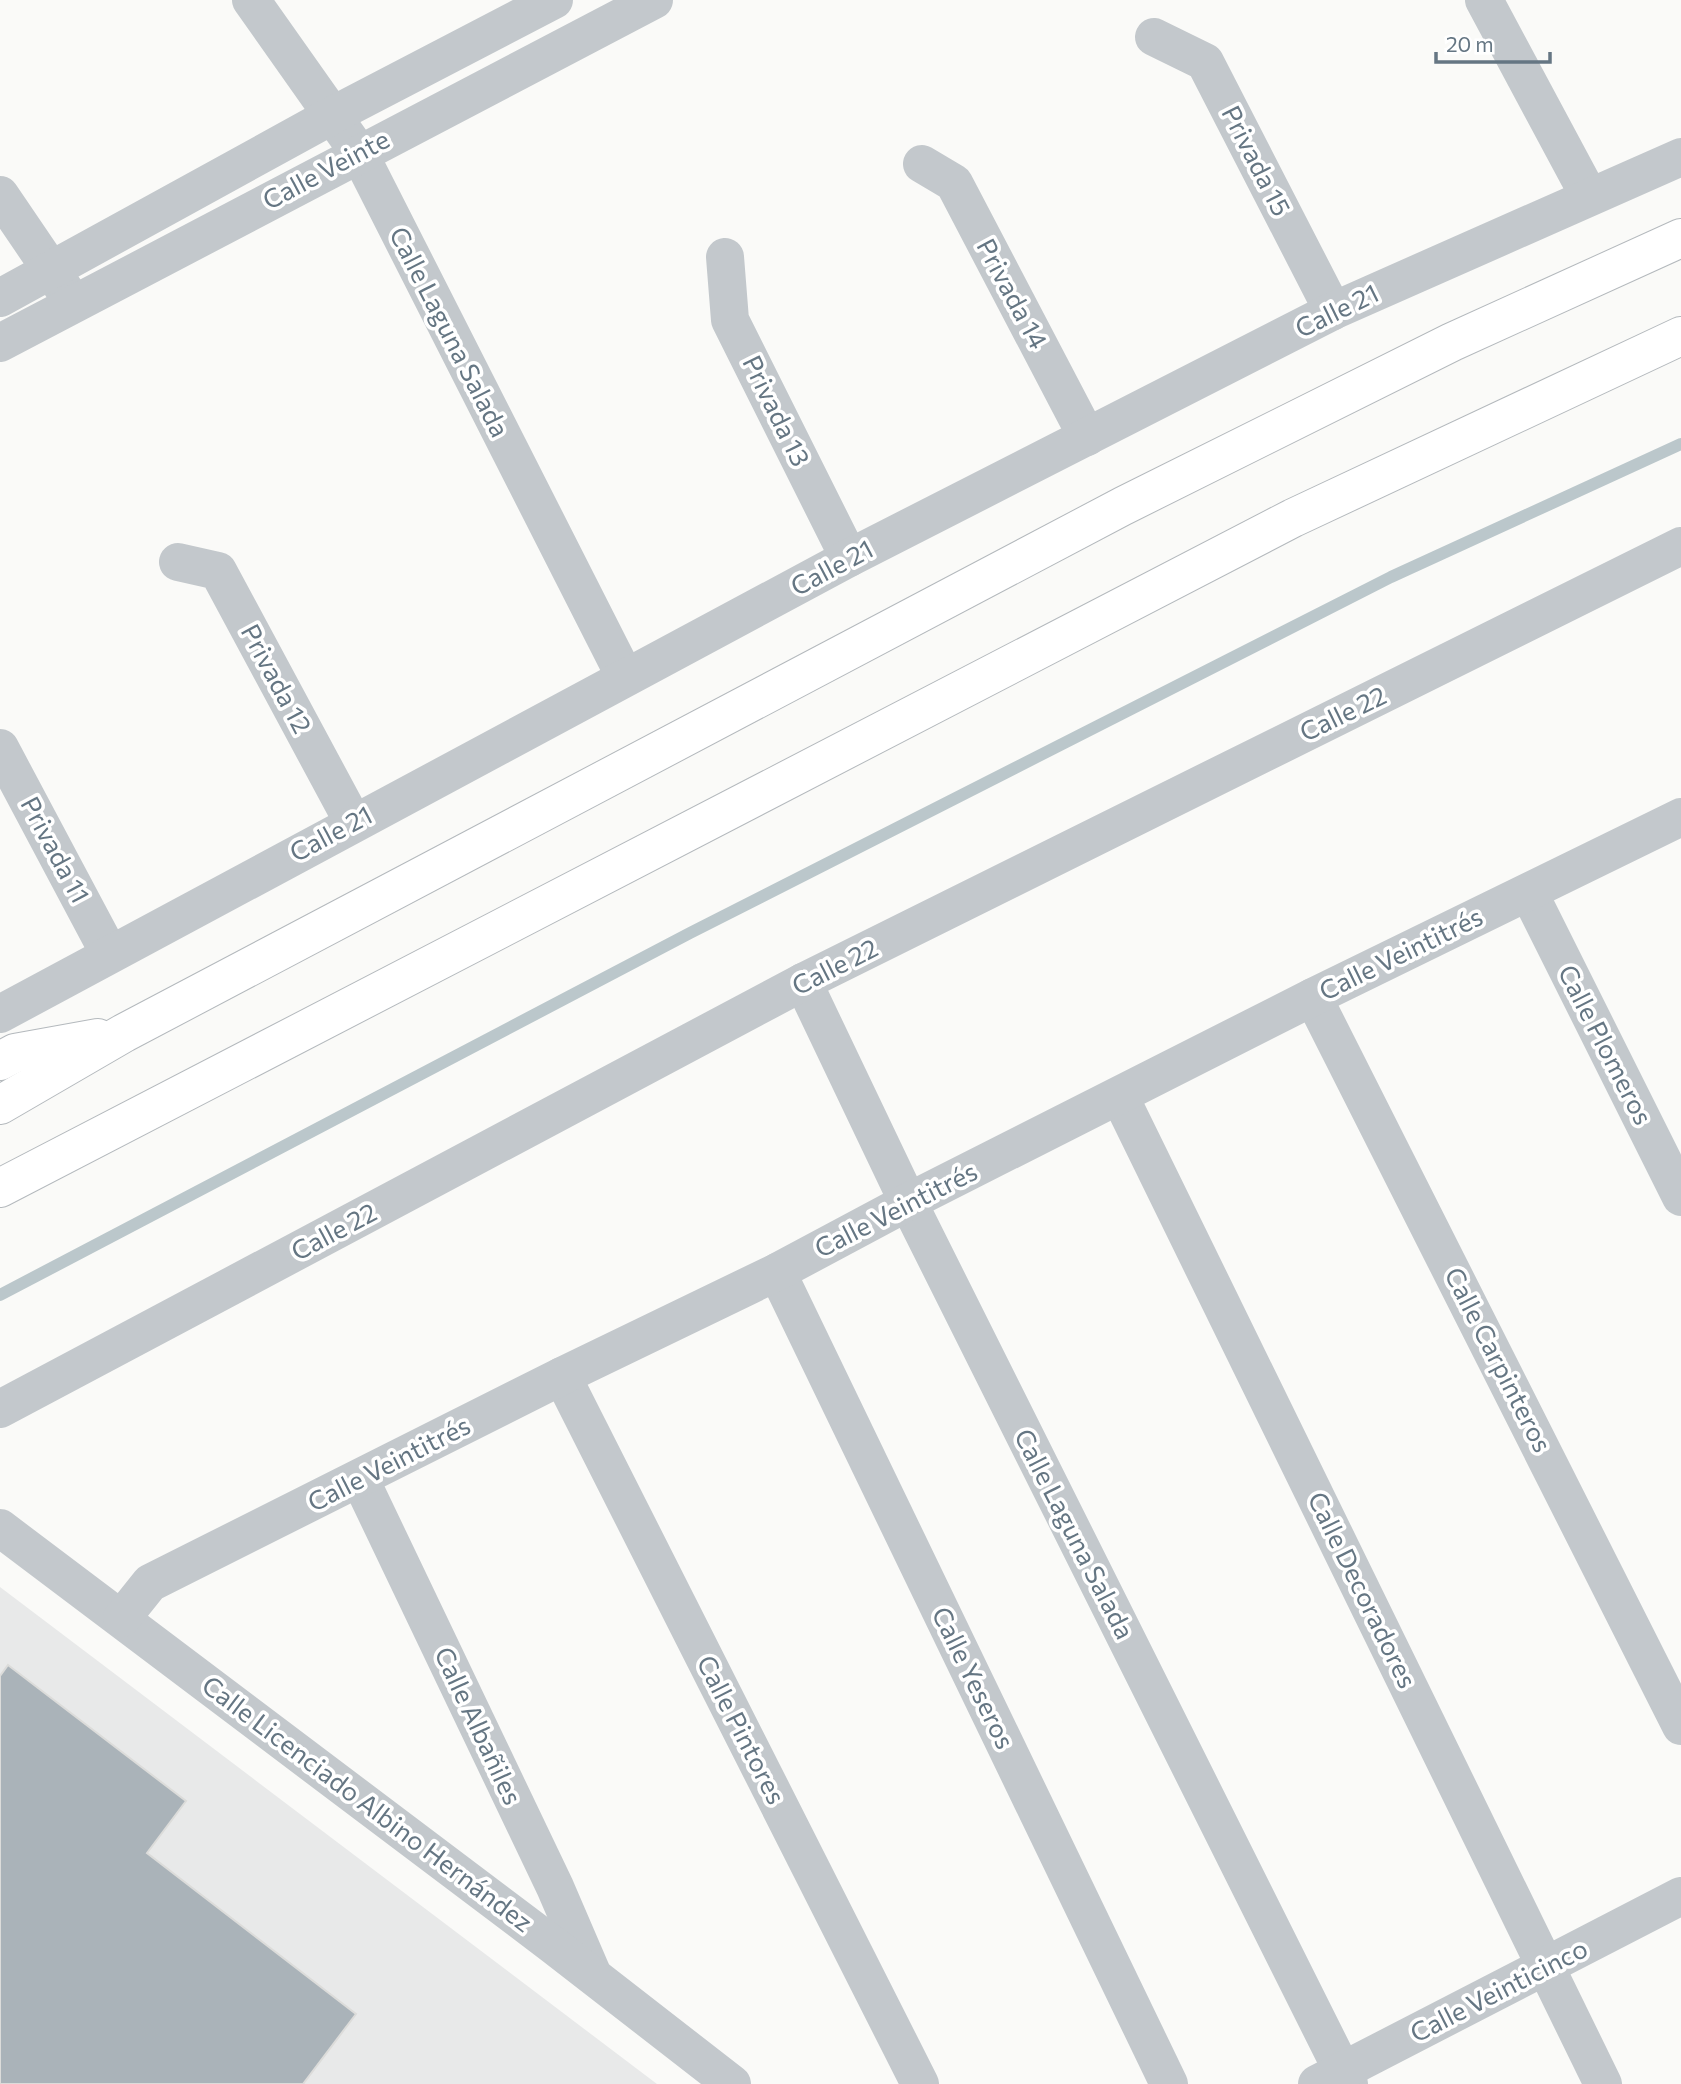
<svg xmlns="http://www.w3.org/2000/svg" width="1681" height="2084" viewBox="0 0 1681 2084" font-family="Commissioner,sans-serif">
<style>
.built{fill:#e8e9e9}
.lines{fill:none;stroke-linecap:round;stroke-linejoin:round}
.stream{stroke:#bbc7cb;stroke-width:12}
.building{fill:#aab3b9;stroke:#dcdcda;stroke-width:2}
.highway-casing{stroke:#b4b9bd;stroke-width:40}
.minor{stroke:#c3c8cc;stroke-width:38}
.highway{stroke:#fff;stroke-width:38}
.labels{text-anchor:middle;stroke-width:7;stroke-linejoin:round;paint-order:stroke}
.street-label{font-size:26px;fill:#657683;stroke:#fff}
</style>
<rect width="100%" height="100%" fill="#fafaf8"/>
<!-- built -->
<polygon class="built" points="0,1587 657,2084 0,2084"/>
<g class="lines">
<!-- stream -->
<polyline class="stream" points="0,1295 690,933 1391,577 1681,444"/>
</g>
<!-- building -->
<polygon class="building" points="8,1665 186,1801 147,1853 356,2014 303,2084 0,2084 0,1676"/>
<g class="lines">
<defs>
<g id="highway">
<polyline points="0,1061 15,1053 98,1038"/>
<polyline points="0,1105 124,1033 1123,506 1452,342 1681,238"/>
<polyline points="0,1188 1293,518 1681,336"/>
</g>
</defs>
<!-- highway casing -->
<use href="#highway" class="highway-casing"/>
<!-- minor -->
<g class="minor">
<polyline points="251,0 359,153 625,677"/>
<polyline points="1484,0 1589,196"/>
<polyline points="1154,37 1205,62 1333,311"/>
<polyline points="922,164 954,183 1087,437"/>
<polyline points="0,195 66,292"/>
<polyline points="725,257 730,320 849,558"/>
<polyline points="0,298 333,115 554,0"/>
<polyline points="0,343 654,0"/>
<polyline points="178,562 218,571 353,822"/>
<polyline points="0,748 109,953"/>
<polyline points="1529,893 1681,1197"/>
<polyline points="803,982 908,1202 1349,2084"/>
<polyline points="1313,997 1681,1726"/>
<polyline points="0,1014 849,558 1333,311 1681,157"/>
<polyline points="1120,1097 1603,2084"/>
<polyline points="777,1272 1169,2084"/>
<polyline points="562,1376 920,2084"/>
<polyline points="0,1409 803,982 1681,546"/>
<polyline points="360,1479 555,1887 592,1973"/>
<polyline points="0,1528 553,1945 732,2084"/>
<polyline points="122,1618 150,1583 562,1376 777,1272 908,1202 1313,997 1681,817"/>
<polyline points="1317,2084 1681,1896"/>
</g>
<!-- highway -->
<use href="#highway" class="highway"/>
</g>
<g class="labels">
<!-- street labels -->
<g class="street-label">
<text transform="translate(1256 161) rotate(63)" y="9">Privada 15</text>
<text transform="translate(326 170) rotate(-28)" y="9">Calle Veinte</text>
<text transform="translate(1012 294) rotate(62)" y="9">Privada 14</text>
<text transform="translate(1337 311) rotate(-26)" y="9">Calle 21</text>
<text transform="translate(449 332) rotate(63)" y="9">Calle Laguna Salada</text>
<text transform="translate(776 411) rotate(64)" y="9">Privada 13</text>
<text transform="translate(832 568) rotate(-28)" y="9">Calle 21</text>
<text transform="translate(276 679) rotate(62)" y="9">Privada 12</text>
<text transform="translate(1343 714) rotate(-26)" y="9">Calle 22</text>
<text transform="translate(331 834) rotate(-28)" y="9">Calle 21</text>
<text transform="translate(55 850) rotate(62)" y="9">Privada 11</text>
<text transform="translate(1401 954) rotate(-26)" y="9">Calle Veintitrés</text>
<text transform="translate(835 967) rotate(-27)" y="9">Calle 22</text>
<text transform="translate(1605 1045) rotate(63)" y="9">Calle Plomeros</text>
<text transform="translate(896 1210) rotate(-27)" y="9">Calle Veintitrés</text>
<text transform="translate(334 1232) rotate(-28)" y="9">Calle 22</text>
<text transform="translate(1498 1360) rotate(63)" y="9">Calle Carpinteros</text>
<text transform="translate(389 1464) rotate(-27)" y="9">Calle Veintitrés</text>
<text transform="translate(1074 1534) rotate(63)" y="9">Calle Laguna Salada</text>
<text transform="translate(1362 1590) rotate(64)" y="9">Calle Decoradores</text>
<text transform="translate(973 1678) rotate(64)" y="9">Calle Yeseros</text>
<text transform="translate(478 1726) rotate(65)" y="9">Calle Albañiles</text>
<text transform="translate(741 1730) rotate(63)" y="9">Calle Pintores</text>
<text transform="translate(367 1804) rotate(37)" y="9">Calle Licenciado Albino Hernández</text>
<text transform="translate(1499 1991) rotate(-27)" y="9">Calle Veinticinco</text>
</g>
</g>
<!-- scale -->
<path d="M1436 52v10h114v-10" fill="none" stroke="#657683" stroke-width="3.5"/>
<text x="1446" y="52" font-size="21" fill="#657683" stroke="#ffffff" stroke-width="5" paint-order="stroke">20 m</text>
</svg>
